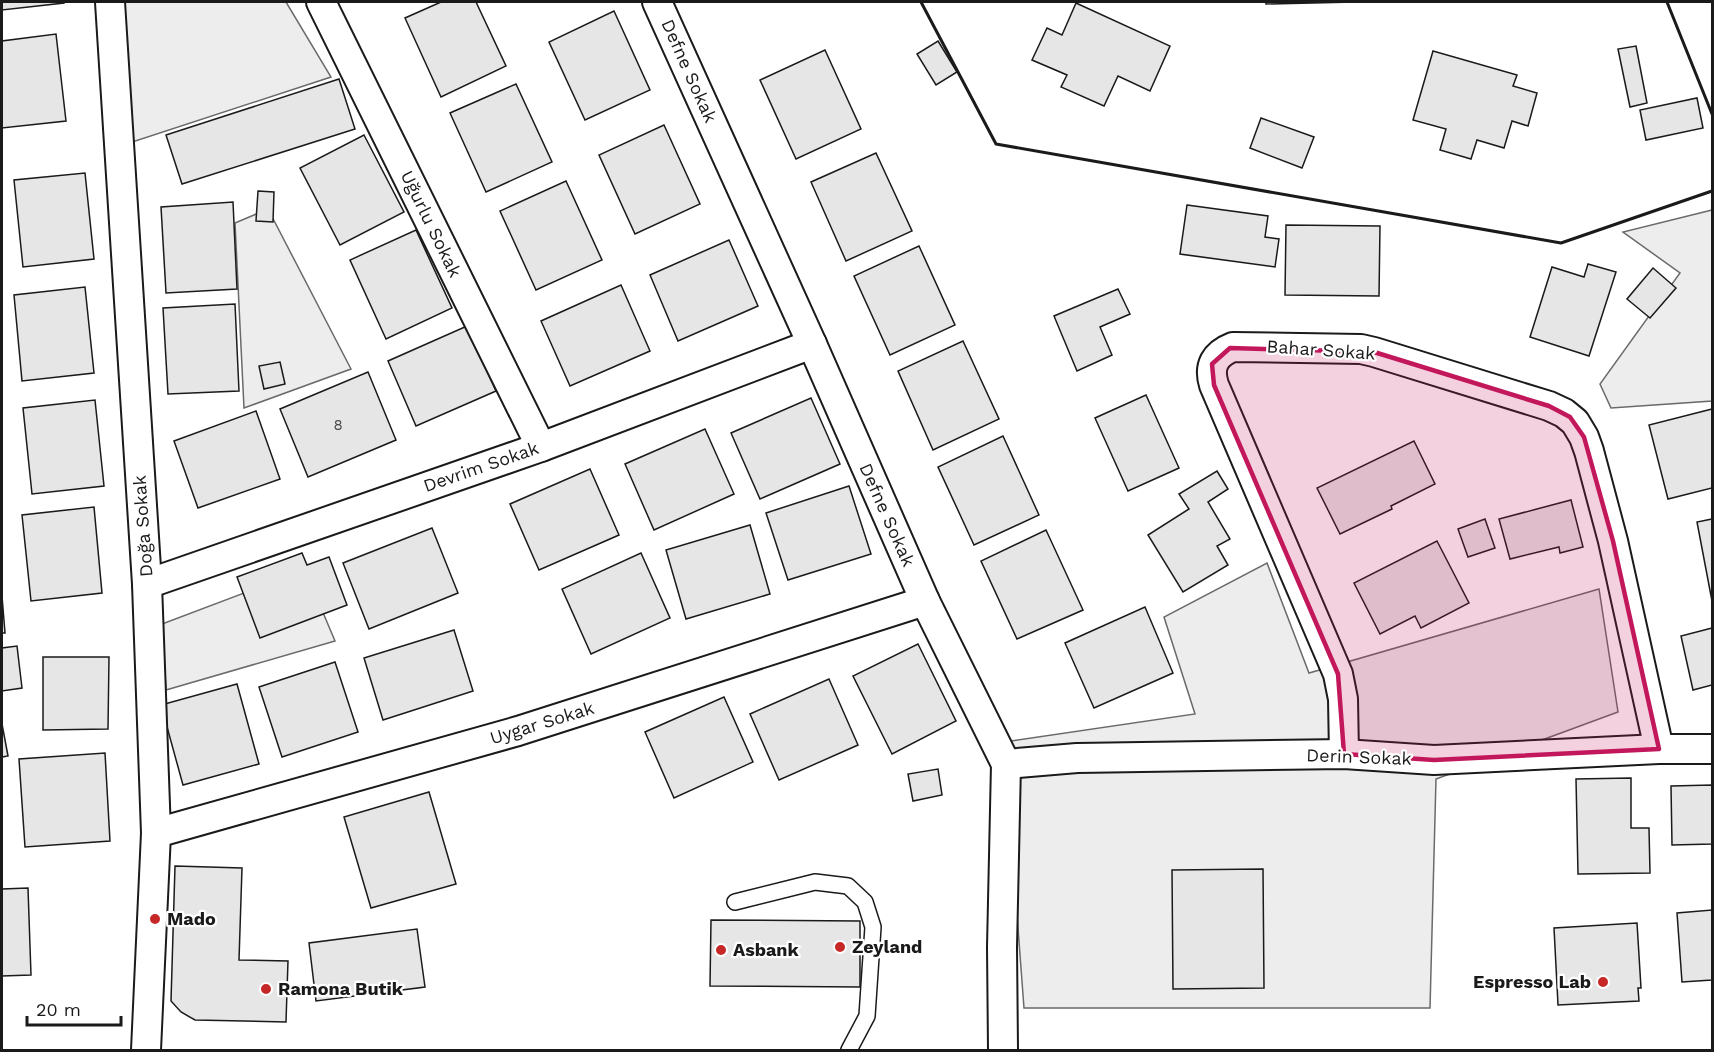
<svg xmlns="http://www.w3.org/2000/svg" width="1714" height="1052" viewBox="0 0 1714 1052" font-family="'Work Sans',sans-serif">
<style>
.green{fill:#ededed;stroke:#6a6a6a;stroke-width:1.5}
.building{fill:#e6e6e6;stroke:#1a1a1a;stroke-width:1.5}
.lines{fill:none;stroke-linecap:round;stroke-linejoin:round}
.lane-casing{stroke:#1a1a1a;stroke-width:18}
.street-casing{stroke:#1a1a1a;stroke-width:32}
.lane{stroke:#fff;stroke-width:15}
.street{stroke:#fff;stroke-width:28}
.wall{stroke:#1a1a1a;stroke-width:3}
.marked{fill:#c2185b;fill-opacity:0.2;stroke:#c2185b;stroke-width:4.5;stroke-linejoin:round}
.poi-dot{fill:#c62828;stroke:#fff;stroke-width:2}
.labels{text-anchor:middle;stroke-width:4.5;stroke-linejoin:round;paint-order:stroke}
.number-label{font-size:15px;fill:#4d4d4d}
.street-label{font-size:18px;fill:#1a1a1a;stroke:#fff}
.poi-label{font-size:18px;font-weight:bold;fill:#1a1a1a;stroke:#fff;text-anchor:start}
</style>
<rect width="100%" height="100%" fill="#fff"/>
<!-- green -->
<g class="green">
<polygon points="108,2 286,2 331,77 117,147"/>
<polygon points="268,209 351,369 244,408 235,223"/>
<polygon points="1712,210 1712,401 1611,408 1600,384 1680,273 1623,232"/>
<polygon points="1267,563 1309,673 1599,589 1618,712 1436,779 1430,1008 1024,1008 1004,742 1195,714 1164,617"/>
<polygon points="305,570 335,641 166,690 162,624"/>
</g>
<!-- building -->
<g class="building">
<polygon points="2,2 64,2 64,3 2,10"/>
<polygon points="441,2 476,2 506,66 441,97 405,18"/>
<polygon points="1266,2 1355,2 1266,4"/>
<polygon points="1076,3 1170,46 1150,91 1118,76 1104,106 1061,87 1067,75 1032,60 1047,28 1062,35"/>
<polygon points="614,11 650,90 585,120 549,42"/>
<polygon points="56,34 66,121 2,128 2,41"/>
<polygon points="938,41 957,72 936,85 917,54"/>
<polygon points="1636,46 1647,103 1630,107 1618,49"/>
<polygon points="825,50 861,129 796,159 760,80"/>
<polygon points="1433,51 1517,75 1513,86 1537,93 1528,126 1512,121 1504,148 1477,140 1471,159 1440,150 1446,129 1413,120"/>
<polygon points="339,79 355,129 182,184 166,135"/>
<polygon points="516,84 552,162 486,192 450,113"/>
<polygon points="1697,98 1703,128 1646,140 1640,110"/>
<polygon points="1261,118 1314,137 1302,168 1250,148"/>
<polygon points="664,125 700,204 635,234 599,155"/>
<polygon points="364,135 404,212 340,245 300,168"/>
<polygon points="876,153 912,231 846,261 811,182"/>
<polygon points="85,173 94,259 23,267 14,180"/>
<polygon points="566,181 602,260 536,290 500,211"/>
<polygon points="258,191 274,192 273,222 256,221"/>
<polygon points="233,202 237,289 166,293 161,207"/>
<polygon points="1187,205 1268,216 1265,237 1279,239 1275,267 1180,254"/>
<polygon points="1286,225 1380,226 1379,296 1285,295"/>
<polygon points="416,230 452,308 386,339 350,260"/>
<polygon points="729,240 758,306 678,341 650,275"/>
<polygon points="919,246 955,325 890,355 854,276"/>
<polygon points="1588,264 1616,272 1589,356 1530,337 1552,267 1584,277"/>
<polygon points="1653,268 1676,288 1650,318 1627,299"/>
<polygon points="621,285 650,351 570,386 541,321"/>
<polygon points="85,287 94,373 22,381 14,295"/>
<polygon points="1118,289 1130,314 1100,327 1112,355 1077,371 1054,316"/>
<polygon points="235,304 239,391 168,394 163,308"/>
<polygon points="467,326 496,391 416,426 388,361"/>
<polygon points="963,341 999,419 933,450 898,371"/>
<polygon points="280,362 285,384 264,389 259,366"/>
<polygon points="368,372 396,440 308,477 280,409"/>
<polygon points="1146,395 1179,468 1128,491 1095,418"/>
<polygon points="811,398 840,464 760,499 731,433"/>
<polygon points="95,400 104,486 32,494 23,408"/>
<polygon points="1712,409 1712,488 1668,499 1649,425"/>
<polygon points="256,411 280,479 198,508 174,441"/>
<polygon points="705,429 734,494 654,530 625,464"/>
<polygon points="1003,436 1039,515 974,545 938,467"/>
<polygon points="1414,441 1435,484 1391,506 1392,509 1340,534 1317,488"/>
<polygon points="590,469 619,535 539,570 510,504"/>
<polygon points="1217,471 1228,489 1208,502 1230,539 1217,546 1228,565 1183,592 1148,535 1189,509 1179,494"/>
<polygon points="849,486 871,554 788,580 766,513"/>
<polygon points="1571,500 1583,547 1560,553 1559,547 1510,559 1499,519"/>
<polygon points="94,507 102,593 31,601 22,515"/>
<polygon points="1485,519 1495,548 1468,557 1458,529"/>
<polygon points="1712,519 1712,601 1697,522"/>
<polygon points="750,525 770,594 686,619 666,550"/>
<polygon points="432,528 458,593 369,629 343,563"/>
<polygon points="1046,530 1083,610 1017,639 981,561"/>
<polygon points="1437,541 1469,603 1421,628 1415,616 1380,634 1354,583"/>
<polygon points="302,553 307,565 329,557 347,605 260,638 237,577"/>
<polygon points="641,553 670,618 591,654 562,589"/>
<polygon points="2,596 5,633 2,633"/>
<polygon points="1145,607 1173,673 1094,708 1065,643"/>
<polygon points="1712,628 1712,685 1693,690 1681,636"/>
<polygon points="454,630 473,691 383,720 364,658"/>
<polygon points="918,644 956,721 892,754 853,676"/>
<polygon points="17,646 22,688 2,691 2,648"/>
<polygon points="43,657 109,657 108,729 43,730"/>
<polygon points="335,662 358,732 282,757 259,687"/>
<polygon points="829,679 858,745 779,780 750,714"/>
<polygon points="237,684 259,764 183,785 161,705"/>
<polygon points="724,697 753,762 674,798 645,732"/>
<polygon points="2,724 8,756 2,757"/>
<polygon points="105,753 110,841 25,847 19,759"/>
<polygon points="938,769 942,795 913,801 908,774"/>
<polygon points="1631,778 1631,828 1649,828 1650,873 1578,874 1576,779"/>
<polygon points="1712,785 1712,844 1672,845 1671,786"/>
<polygon points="429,792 456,884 371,908 344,817"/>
<polygon points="175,866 242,868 239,960 288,961 286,1022 195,1020 181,1012 171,1001"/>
<polygon points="1263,869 1264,988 1173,989 1172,870"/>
<polygon points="28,888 31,975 2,976 2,889"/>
<polygon points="1712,910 1712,980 1682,982 1677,913"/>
<polygon points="711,920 860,921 860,987 710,986"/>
<polygon points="1637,923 1641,988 1638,988 1639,1001 1558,1005 1554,928"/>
<polygon points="417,929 425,987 316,1001 309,943"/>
</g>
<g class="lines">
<defs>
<polyline id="lane" points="735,902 815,882 848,886 865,902 873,927 867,1016 849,1050"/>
<g id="street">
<polyline points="110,2 147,584 156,833 146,1050"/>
<polyline points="321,2 541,447"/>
<polyline points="657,2 812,344 925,601 1006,764 1002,947 1003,1050"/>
<polyline points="147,584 541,447 812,344"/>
<path d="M1344,754L1343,699L1338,674L1214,385C1208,366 1215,354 1233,347L1361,349L1374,352L1549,406L1564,413L1575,422L1584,437L1589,451L1613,541L1659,749"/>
<polyline points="1006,764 1077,758 1344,754 1434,760 1659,749 1712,749"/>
<polyline points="156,833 518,731 925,601"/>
</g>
</defs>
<!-- lane casing -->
<use href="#lane" class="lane-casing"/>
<!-- street casing -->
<use href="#street" class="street-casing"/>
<!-- lane -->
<use href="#lane" class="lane"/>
<!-- street -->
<use href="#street" class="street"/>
<!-- wall -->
<g class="wall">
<polyline points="921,2 996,144 1561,243 1712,191"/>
<polyline points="1667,2 1712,114"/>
</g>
</g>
<!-- marked area -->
<path class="marked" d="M1230,348L1374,352L1549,406L1570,417L1584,437L1613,541L1659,749L1434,760L1344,754L1338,674L1214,385L1212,364Z"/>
<!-- markers -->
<g class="poi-dot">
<circle cx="155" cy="919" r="6"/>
<circle cx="840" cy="947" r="6"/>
<circle cx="721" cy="950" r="6"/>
<circle cx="1603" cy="982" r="6"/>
<circle cx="266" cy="989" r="6"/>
</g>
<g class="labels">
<!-- number labels -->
<g class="number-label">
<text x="338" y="430">8</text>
</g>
<!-- street labels -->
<g class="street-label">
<text transform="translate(689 71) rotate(66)" y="6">Defne Sokak</text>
<text transform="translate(431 224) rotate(64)" y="6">Uğurlu Sokak</text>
<text transform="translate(1321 350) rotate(4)" y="6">Bahar Sokak</text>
<text transform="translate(481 467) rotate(-19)" y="6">Devrim Sokak</text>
<text transform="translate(887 515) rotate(66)" y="6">Defne Sokak</text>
<text transform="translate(143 526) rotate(-94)" y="6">Doğa Sokak</text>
<text transform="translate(542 723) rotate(-17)" y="6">Uygar Sokak</text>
<text transform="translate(1359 757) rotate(2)" y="6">Derin Sokak</text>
</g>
<!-- poi labels -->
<g class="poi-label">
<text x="167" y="925">Mado</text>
<text x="852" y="953">Zeyland</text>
<text x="733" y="956">Asbank</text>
<text x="1591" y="988" text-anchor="end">Espresso Lab</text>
<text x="278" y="995">Ramona Butik</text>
</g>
</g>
<!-- border -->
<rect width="1714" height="1052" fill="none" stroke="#1a1a1a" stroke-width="6"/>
<!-- scale -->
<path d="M27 1016v9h94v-9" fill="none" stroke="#1a1a1a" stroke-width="3"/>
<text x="36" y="1016" font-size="18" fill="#1a1a1a" stroke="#ffffff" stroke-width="4.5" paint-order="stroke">20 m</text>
</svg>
